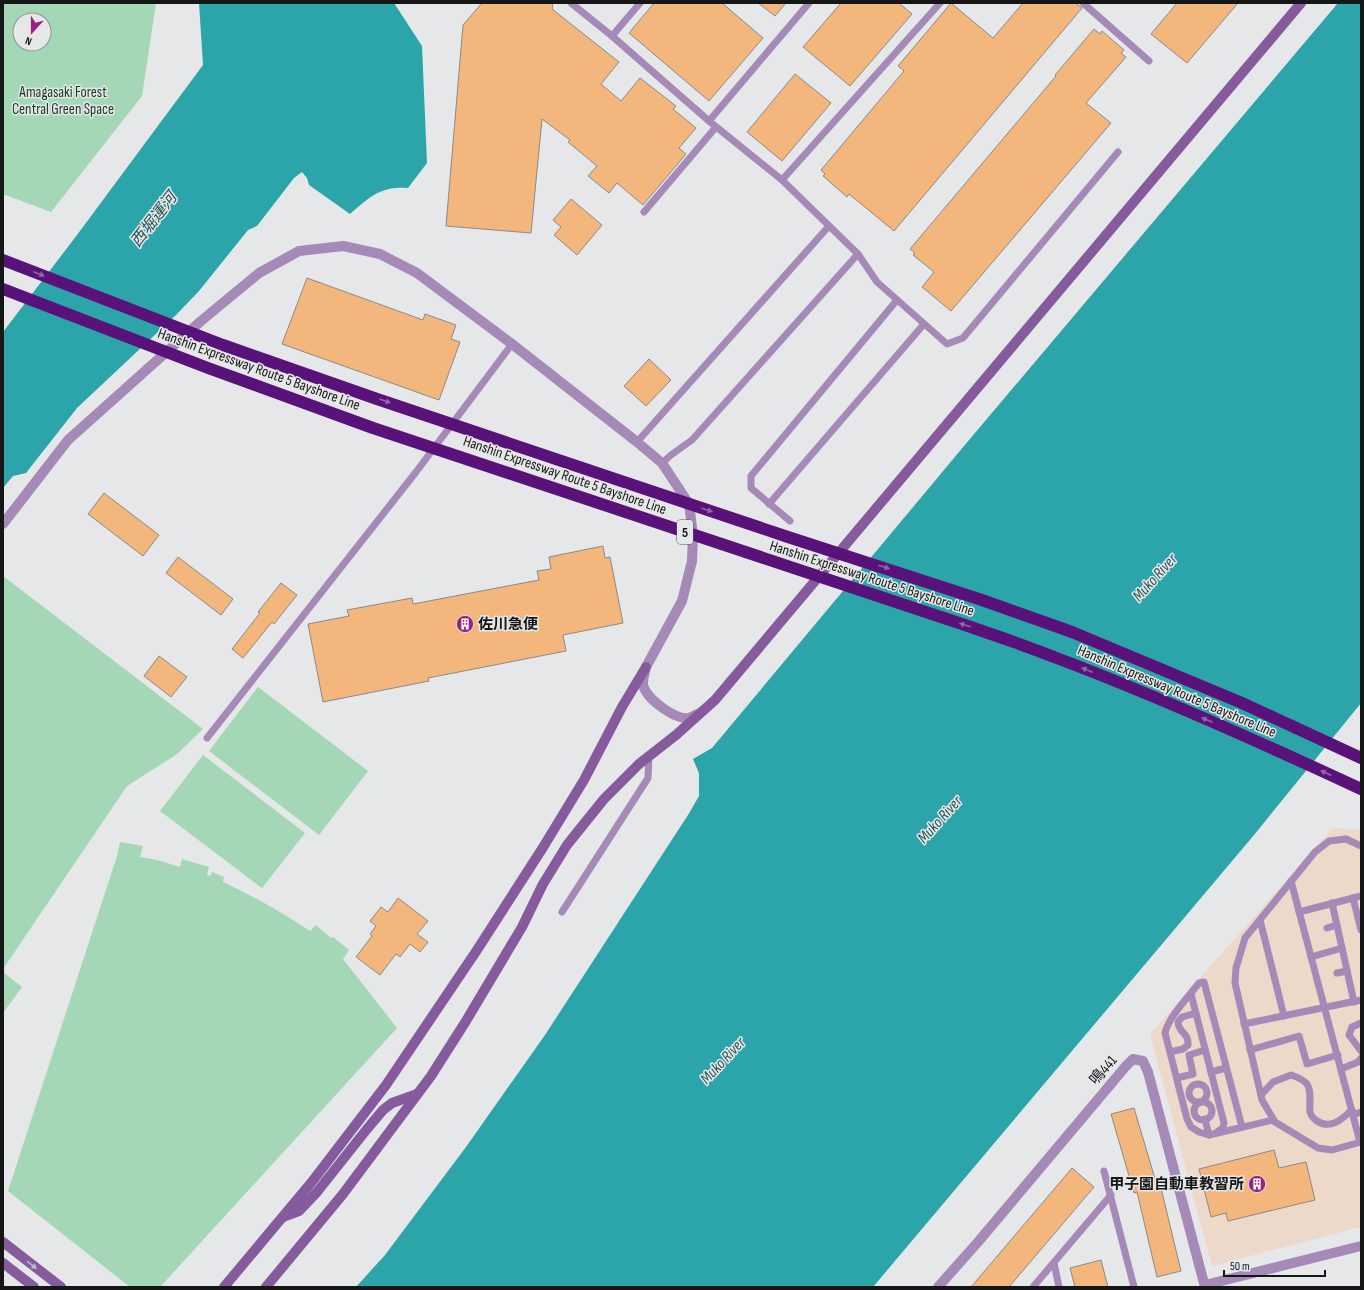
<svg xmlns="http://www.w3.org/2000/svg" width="1364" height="1290" viewBox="0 0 1364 1290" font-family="'Sofia Sans Condensed','Noto Sans JP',sans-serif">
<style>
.commercial{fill:#ecd9c9}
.green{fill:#a3d7b5;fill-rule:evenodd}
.water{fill:#2ba4aa}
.building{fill:#f3b77e;stroke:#8b8988}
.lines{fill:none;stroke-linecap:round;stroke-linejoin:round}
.lane{stroke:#a589b7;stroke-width:7}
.street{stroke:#a589b7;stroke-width:10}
.secondary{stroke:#855b9d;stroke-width:10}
.highway-bridge{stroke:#591279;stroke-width:12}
.oneway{fill:#9167a5}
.oneway2{fill:#c4b6ce}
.labels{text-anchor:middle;stroke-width:3;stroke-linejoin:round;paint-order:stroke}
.shield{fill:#e6e7e8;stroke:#545555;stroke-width:1}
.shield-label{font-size:14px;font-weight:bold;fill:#151616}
.park-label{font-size:15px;fill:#163723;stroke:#e6e7e8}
.street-label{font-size:15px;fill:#151616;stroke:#e6e7e8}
.poi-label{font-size:15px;font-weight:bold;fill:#151616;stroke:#e6e7e8;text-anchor:start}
.water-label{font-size:16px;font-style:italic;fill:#245557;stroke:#e6e7e8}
</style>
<rect width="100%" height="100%" fill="#e6e7e8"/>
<!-- commercial -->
<polygon class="commercial" points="1333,828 1361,830 1361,1227 1212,1266 1150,1034"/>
<!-- green -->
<g class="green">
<path d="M3,3H156L142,96L51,212L3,194ZM20,20H44V44H20Z"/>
<polygon points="3,576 203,729 177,754 127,786 3,969"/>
<polygon points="258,687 368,771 319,835 209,751"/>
<polygon points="203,755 305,833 262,888 160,811"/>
<path d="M120,842L143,846L140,857L157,860L180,867L182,859L209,867L207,875L210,876L212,872L224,877L223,882C253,896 282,912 310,931L316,925L331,938L333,937L349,950L343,959L397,1028L160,1287H130L8,1191L117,856Z"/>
<polygon points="3,972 22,987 3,1013"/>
</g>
<!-- water -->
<g class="water">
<path d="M199,3H394L422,46L427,163L408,188C380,186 370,197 350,214L309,185L307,178L302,172L294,178L257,226L248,230L199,291L176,315L77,408L26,473L13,476L3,488V332L77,235L203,65Z"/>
<polygon points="1338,3 1361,3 1361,703 1254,835 873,1287 356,1287 385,1255 466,1147 545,1035 688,815 699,796 699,773 693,759 712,748 964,446"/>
</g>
<!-- building -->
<g class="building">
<polygon points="482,3 553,3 552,9 619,62 601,84 621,101 640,78 676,106 673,109 696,128 679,148 686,154 643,205 617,183 609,193 588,176 597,166 568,142 570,140 542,119 531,233 446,226 463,25"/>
<polygon points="654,3 722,3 763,38 709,101 629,33"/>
<polygon points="758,3 786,3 775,16"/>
<polygon points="841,3 899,3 912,14 850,86 803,47"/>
<polygon points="951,3 993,38 1023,3 1075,3 1082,8 894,231 849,194 847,197 823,176 825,174 821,170 904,71 898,66"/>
<polygon points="1177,3 1238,3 1187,63 1151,34"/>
<polygon points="1094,29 1100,34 1102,31 1124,50 1121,53 1126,57 1086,103 1111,123 951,311 922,287 934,272 913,255 915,253 910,249 1056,76 1055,75"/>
<polygon points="795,74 831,103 782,161 747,132"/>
<polygon points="571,199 602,225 577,255 554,235 561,227 553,220"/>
<polygon points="307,278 423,320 425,314 456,325 451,339 460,342 439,400 282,344"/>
<polygon points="649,359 671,380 646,406 624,386"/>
<polygon points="104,493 159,535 143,556 88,514"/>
<polygon points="603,546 605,558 610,557 623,623 563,635 566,651 428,678 429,681 323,702 308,624 349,616 347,610 412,598 413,604 539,580 537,571 551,569 549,557"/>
<polygon points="178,557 233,599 221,615 166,573"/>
<polygon points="281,583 297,595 274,624 272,622 243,658 232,649 260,613 258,612"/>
<polygon points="159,656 187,677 171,697 144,676"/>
<polygon points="398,898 428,921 417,934 428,942 420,952 410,944 400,957 396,954 380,975 356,957 372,936 370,934 376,926 370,921 381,907 388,912"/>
<polygon points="1134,1108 1158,1189 1161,1188 1181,1271 1157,1277 1137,1192 1134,1193 1111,1114"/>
<polygon points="1274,1150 1279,1168 1306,1162 1315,1200 1228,1221 1226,1213 1211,1217 1199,1169"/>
<polygon points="1072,1168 1094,1187 1009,1287 971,1287"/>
<polygon points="1101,1260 1108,1287 1075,1287 1070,1268"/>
</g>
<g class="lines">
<!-- lane -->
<g class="lane">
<polyline points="571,3 612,36 709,121 782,180 858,254 692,440 671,455 662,463"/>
<polyline points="1083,3 1149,61"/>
<polyline points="612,36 640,3"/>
<polyline points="709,121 809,3"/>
<polyline points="782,180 940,3"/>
<polyline points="644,212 716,127"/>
<polyline points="858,254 877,282 947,344 963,338 1118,152"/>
<polyline points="637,442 829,226"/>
<polyline points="769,504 924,324"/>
<polyline points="790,521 751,488 751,476 897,300"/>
<polyline points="207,738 416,472 512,344"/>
<polyline points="1361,846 1346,839 1329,841 1315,852 1245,938 1236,968 1235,983 1262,1100 1275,1122 1318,1148 1332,1150 1361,1142"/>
<polyline points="1291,881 1360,1142"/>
<polyline points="1353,898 1361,930"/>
<polyline points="1332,903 1354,1002"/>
<polyline points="562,912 648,778 649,756"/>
<polyline points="1299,912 1361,896"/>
<polyline points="1260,920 1284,1016"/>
<polyline points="1327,928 1337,925"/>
<polyline points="1311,957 1342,948"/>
<polyline points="1337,973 1347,971"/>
<polyline points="1191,994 1224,1123 1223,1128 1217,1132"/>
<polyline points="1361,1023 1352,1027 1349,1035 1361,1051"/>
<polyline points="1244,1024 1361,1000"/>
<polyline points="1250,1050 1299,1036 1307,1064 1338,1055"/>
<path d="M1170,1052L1183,1049L1188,1045C1189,1032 1178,1033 1178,1022L1182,1017L1196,1013"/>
<polyline points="1341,1069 1358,1062 1361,1058"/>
<polyline points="1211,1072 1226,1068"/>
<polyline points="1177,1078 1193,1074 1189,1055 1205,1050"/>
<circle cx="1198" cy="1093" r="9"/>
<path d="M1261,1095L1273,1082L1291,1075C1297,1077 1303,1079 1307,1084C1312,1092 1309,1102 1310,1112C1311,1116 1314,1119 1317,1121C1331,1130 1342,1119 1352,1110"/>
<circle cx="1203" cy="1111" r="9"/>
<polyline points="1353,1115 1361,1112"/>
<polyline points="1205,1119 1209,1135"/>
<path d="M1242,1127L1204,982L1199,983C1189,996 1168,1018 1165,1033L1187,1119L1191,1127L1199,1132L1209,1135L1273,1120"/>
<polyline points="1104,1171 1134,1287"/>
<polyline points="1054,1263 1059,1287"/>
<polyline points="1033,1287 1111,1195"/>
</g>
<!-- street -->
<g class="street">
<path d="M3,524L68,440L201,321L259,273L299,251L343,246L380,254L417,273L512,344L637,442L662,463L689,504L693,535L692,561L682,601L646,667C645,673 641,682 644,688C649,700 675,720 689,718C692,717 697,714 700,713"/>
<polyline points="1205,1285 1361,1246"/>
<polyline points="938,1287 978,1242 1126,1066 1133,1059 1143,1061 1148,1072 1205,1287"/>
</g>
<!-- secondary -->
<g class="secondary">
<polyline points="283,1217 299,1211 317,1192 367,1129 383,1110 392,1103 417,1094"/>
<polyline points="3,1242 61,1287"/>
<polyline points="3,1263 34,1287"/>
<polyline points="224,1287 311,1183 386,1085 477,950 542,849 584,780 622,707 646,667"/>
<polyline points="266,1287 343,1194 431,1076 466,1021 522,927 543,884 567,845 604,799 639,764 676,735 715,700 1301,3"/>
</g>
<!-- highway-bridge -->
<g class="highway-bridge">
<polyline points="3,260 223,345 377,399 788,537 982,600 1072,632 1242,703 1361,758"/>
<path d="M3,289L208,368L373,428L971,627C999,637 1027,646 1054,657C1158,696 1260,742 1361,789"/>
</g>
</g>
<!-- one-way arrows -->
<defs><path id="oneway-solid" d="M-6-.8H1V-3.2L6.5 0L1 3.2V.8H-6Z"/></defs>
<g class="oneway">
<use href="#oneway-solid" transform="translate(39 274) rotate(21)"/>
<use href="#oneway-solid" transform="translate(385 401) rotate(19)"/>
<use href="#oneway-solid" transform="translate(707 510) rotate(19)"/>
<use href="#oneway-solid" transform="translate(884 567) rotate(18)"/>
<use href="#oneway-solid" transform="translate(965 625) rotate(-162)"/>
<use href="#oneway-solid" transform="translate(1087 670) rotate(-158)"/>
<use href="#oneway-solid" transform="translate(1207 720) rotate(-157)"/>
<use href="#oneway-solid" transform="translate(1326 773) rotate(-155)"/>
</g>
<use class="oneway2" href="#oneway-solid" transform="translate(32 1265) rotate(38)"/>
<!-- icons -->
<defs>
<symbol id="building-disc" viewBox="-11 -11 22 22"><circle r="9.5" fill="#962483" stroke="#e6e7e8"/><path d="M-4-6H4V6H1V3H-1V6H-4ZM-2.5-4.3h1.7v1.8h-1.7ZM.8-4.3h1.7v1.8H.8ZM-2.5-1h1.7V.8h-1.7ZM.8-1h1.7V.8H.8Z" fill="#fff"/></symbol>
</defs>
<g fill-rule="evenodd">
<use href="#building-disc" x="455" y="614" width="20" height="20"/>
<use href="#building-disc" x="1247" y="1174" width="20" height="20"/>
</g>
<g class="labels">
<!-- shield labels -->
<rect class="shield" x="677" y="520" width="16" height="24" rx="3"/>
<g class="shield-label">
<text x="685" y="537">5</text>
</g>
<!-- park labels -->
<g class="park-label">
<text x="63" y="97">Amagasaki Forest<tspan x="63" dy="17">Central Green Space</tspan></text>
</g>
<!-- street labels -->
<g class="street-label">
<text transform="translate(259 369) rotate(20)" y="5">Hanshin Expressway Route 5 Bayshore Line</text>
<text transform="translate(565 475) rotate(19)" y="5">Hanshin Expressway Route 5 Bayshore Line</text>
<text transform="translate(872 578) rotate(18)" y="5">Hanshin Expressway Route 5 Bayshore Line</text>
<text transform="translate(1177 691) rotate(23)" y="5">Hanshin Expressway Route 5 Bayshore Line</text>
<text transform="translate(1103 1070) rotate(-49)" y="5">鳴441</text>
</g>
<!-- poi labels -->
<g class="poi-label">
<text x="478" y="629">佐川急便</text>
<text x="1244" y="1189" text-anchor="end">甲子園自動車教習所</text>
</g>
<!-- water labels -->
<g class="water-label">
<text transform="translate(153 219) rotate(-52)" y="6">西堀運河</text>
<text transform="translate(1154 577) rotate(-48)" y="6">Muko River</text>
<text transform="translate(939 819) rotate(-48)" y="6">Muko River</text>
<text transform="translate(722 1060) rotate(-47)" y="6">Muko River</text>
</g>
</g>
<!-- border -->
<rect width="1364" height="1290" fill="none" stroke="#151616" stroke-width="8"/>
<!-- north arrow -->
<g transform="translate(32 32) rotate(201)"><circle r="19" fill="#e6e7e8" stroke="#929394"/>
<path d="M0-3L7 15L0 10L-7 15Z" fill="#962483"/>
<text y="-6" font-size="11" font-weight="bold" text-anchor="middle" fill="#151616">N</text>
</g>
<!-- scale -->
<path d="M1224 1270v6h101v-6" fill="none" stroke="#151616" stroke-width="2"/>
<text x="1230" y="1270" font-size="12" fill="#151616" stroke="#e6e7e8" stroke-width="3" paint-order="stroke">50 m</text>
</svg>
